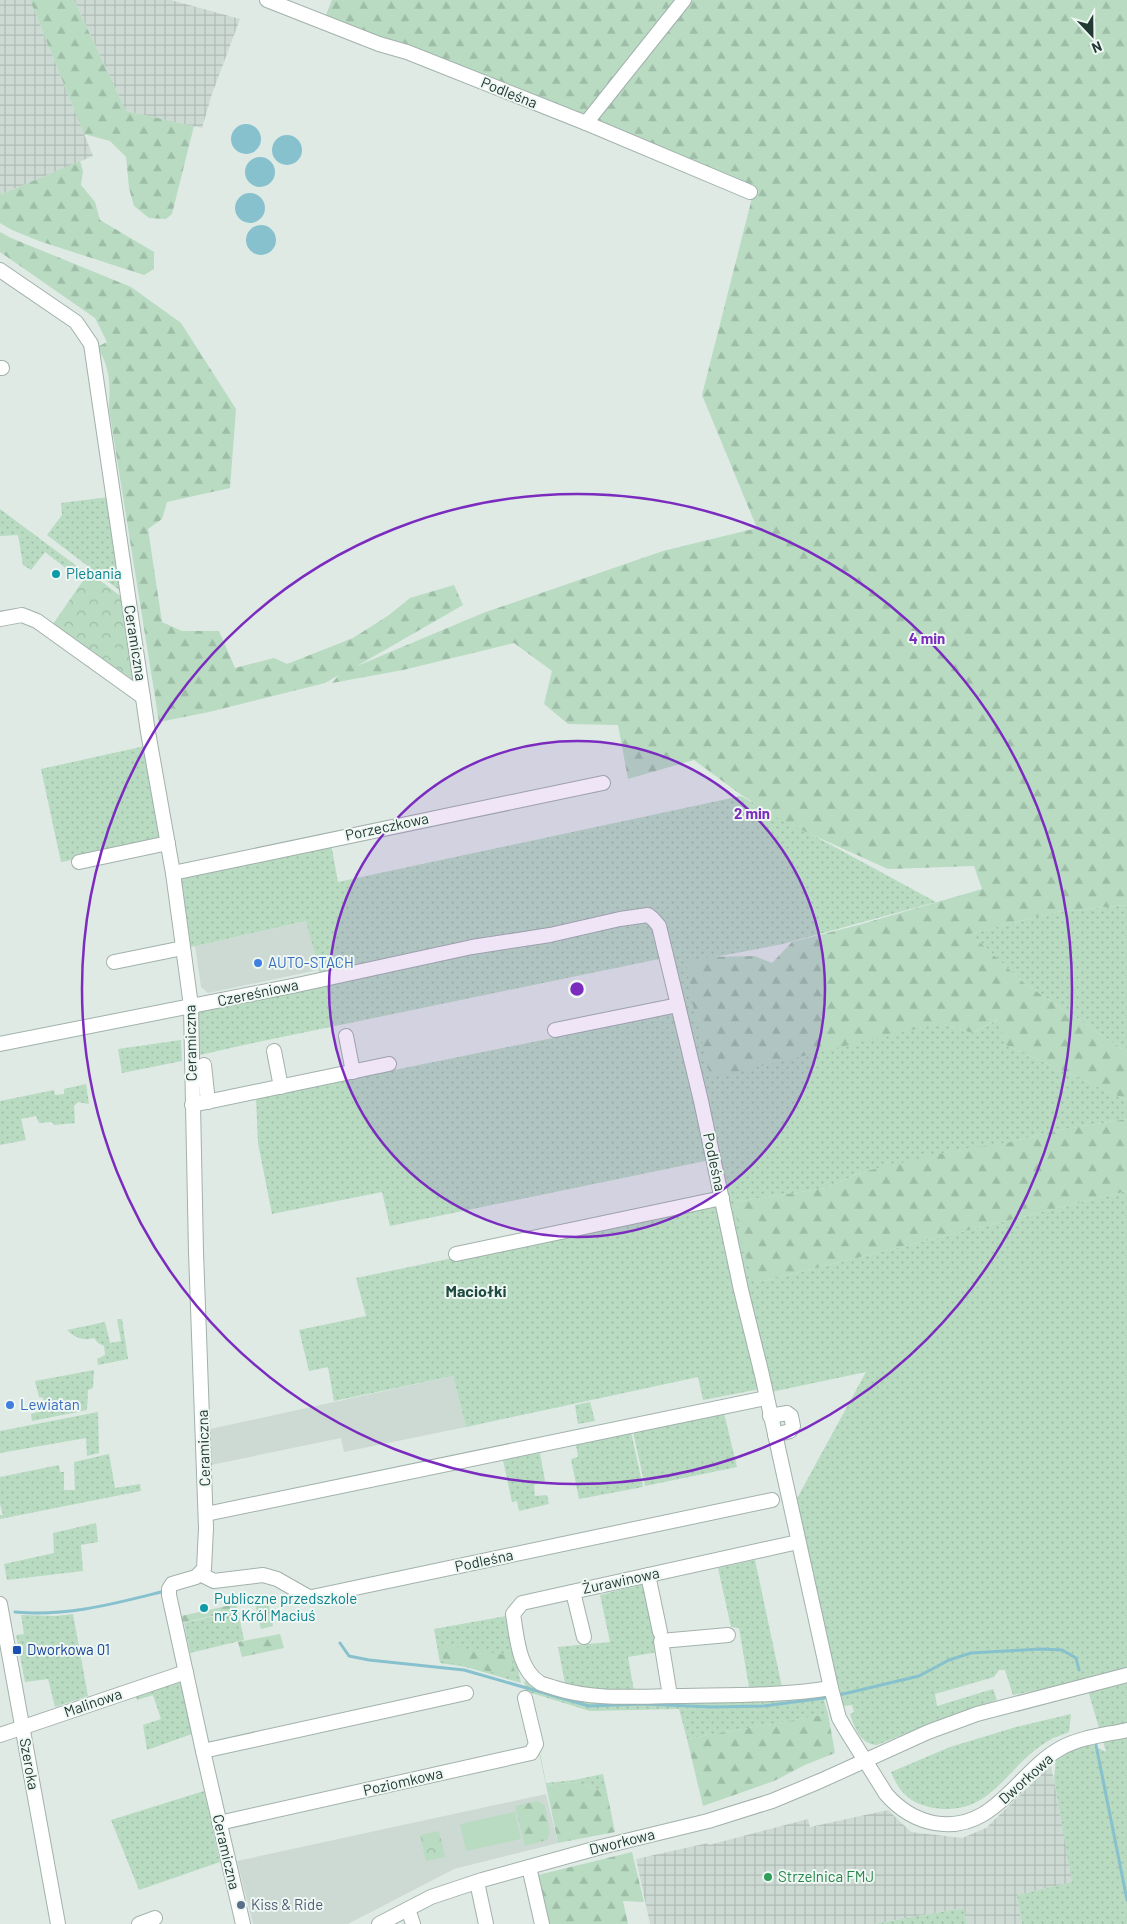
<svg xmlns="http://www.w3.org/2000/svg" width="1127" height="1924" viewBox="0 0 1127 1924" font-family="Barlow,sans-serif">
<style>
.built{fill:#cddad4}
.industrial{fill:url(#industrial-grid)}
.grass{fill:url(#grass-dots)}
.forest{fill:url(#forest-firs)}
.park{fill:url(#park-crowns)}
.garden{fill:#b8dbc2}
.water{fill:#88c1ce}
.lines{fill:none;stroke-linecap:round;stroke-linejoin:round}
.stream{stroke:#88c1ce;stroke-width:3}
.minor-casing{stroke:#a2b1ac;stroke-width:16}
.minor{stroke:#fff;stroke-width:14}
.ring{fill:none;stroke:#7b2cbf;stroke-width:2.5}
.culture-dot{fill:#0f9aa8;stroke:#eff7f3;stroke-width:2}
.shop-dot{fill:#3f7fe0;stroke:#eff7f3;stroke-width:2}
.transit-dot{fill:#1a4fb4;stroke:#eff7f3;stroke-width:2}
.leisure-dot{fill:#2e9e5b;stroke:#eff7f3;stroke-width:2}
.service-dot{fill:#5c6f8a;stroke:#eff7f3;stroke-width:2}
.labels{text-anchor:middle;stroke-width:4;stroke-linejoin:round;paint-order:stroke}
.street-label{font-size:15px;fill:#213933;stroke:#eff7f3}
.culture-label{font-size:15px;fill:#0d838f;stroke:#eff7f3;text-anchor:start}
.shop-label{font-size:15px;fill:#366cbe;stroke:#eff7f3;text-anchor:start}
.transit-label{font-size:15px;fill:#164399;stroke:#eff7f3;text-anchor:start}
.leisure-label{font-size:15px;fill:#27864d;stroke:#eff7f3;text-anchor:start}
.service-label{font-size:15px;fill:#4e5e75;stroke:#eff7f3;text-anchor:start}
.neighbourhood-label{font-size:16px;font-weight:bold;fill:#1e4a41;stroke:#eff7f3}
.centre{fill:#7b2cbf;stroke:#eff7f3;stroke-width:2.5}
.ring-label{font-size:15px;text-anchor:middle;font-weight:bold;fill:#7b2cbf;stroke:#eff7f3;stroke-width:4;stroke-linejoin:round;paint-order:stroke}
</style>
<defs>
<pattern id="industrial-grid" width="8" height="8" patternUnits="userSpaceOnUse" patternTransform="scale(1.25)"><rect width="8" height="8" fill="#cddad4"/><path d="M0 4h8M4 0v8" fill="none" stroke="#b0bcb6"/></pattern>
<pattern id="grass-dots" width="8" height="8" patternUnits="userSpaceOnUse" patternTransform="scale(1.25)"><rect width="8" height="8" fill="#b8dbc2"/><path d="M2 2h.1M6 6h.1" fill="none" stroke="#9ebda7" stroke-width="1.8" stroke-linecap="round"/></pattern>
<pattern id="forest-firs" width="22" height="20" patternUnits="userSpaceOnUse" patternTransform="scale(1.25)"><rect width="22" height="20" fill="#b8dbc2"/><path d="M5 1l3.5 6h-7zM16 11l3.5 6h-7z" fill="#9ebda7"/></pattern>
<pattern id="park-crowns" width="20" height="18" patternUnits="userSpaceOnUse" patternTransform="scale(1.25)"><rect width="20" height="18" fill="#b8dbc2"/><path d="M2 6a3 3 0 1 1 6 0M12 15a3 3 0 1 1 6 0" fill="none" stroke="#9ebda7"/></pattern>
</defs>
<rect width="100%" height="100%" fill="#dfeae5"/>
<!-- built -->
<g class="built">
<polygon points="307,921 318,970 208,993 201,987 195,946"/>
<polygon points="453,1376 466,1427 344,1452 341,1438 211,1465 210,1429"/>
<polygon points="546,1794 558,1843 454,1869 348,1924 253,1924 237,1861"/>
</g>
<!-- industrial -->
<g class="industrial">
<polygon points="0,0 30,0 93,156 2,194 0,192"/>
<polygon points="74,0 171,0 240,19 212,94 202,128 126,111"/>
<polygon points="1051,1765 1073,1882 1017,1895 1022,1924 967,1924 964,1909 951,1910 874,1924 650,1924 636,1859 708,1843 709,1845 808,1819 810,1827 888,1810 911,1832 962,1838 986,1828"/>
</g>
<!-- grass -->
<g class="grass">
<polygon points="109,497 123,593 47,535 62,515 61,503"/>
<polygon points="0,509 86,573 81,580 45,552 31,570 23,565 18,535 0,536"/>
<polygon points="145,746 160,842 61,862 41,769"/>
<path d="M741,796L936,902L783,944L694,961L686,959L941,1023L972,1033L999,1019L1006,1045L1127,1100V1119L1060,1130L1006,1143L862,1172L826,1188L734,1202L755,1283L1127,1191V1924H1022L1017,1895L1072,1882L1054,1779L1056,1757L1089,1743L1106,1752L1085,1680L1013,1695L1005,1670H999L994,1677L935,1694L937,1706L993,1689L997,1700L941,1719L877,1745C860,1744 855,1728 850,1714L854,1712L852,1705L844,1706L839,1697L824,1700L828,1714L687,1739L679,1709L590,1711L528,1692L546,1783L574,1780L603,1774L607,1793L576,1782L546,1785L524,1681L580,1698L654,1700L832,1682L795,1502L866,1372L771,1392L760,1389L703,1400L698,1377L466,1427L453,1376L334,1401L328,1367L309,1371L299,1330L366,1316L356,1278L720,1203L710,1160L390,1226L382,1192L272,1214L258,1143L256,1098L676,1013L664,958L253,1043L200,1055L197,1008L322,983L306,921L187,948L180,875L331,844L338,882Z"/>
<polygon points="1127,905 1127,1052 1024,983 971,934 1056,912"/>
<polygon points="181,1040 182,1061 122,1073 118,1049"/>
<polygon points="86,1084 89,1104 78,1102 74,1106 75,1123 54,1125 52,1122 39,1123 36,1116 21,1119 26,1140 0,1145 0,1101 54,1090 55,1095 64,1094 64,1089"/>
<path d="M117,1319H122L128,1359L98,1365L97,1359L105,1355L104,1346L98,1343L94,1338C83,1341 75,1338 67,1330L105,1322L110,1343L121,1341Z"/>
<polygon points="94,1370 93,1388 88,1390 87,1410 32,1421 31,1414 45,1410 43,1398 39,1397 35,1381"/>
<polygon points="590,1402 595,1421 578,1424 575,1405"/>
<polygon points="98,1412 99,1453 87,1456 86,1438 0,1453 0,1431"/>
<polygon points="724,1413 737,1467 645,1486 633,1432"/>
<polygon points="631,1432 643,1487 579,1499 571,1459 578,1457 576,1445"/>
<polygon points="540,1453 545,1481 534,1485 535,1496 547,1495 549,1504 519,1511 517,1501 512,1502 503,1460"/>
<polygon points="109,1454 115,1488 140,1484 141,1491 0,1519 0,1515 3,1515 0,1504 0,1477 59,1465 60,1472 64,1472 64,1490 75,1490 74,1462"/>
<polygon points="96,1523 98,1542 81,1545 83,1571 7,1580 4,1564 54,1553 53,1533"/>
<polygon points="755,1560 782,1687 749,1687 739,1628 731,1627 718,1568"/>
<polygon points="643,1584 658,1652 628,1657 634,1691 583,1689 565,1683 558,1647 610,1642 600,1595"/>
<polygon points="238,1611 244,1640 190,1653 184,1623"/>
<polygon points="73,1614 88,1696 55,1707 48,1679 25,1682 16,1635 24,1634 21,1615 56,1616"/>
<polygon points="506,1616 521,1683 466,1667 440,1663 434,1629"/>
<polygon points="177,1681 181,1684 192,1734 147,1750 143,1725 161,1719 153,1695 137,1700 135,1694"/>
<path d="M1071,1714L1069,1732C1062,1735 1054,1737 1048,1741C1004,1767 991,1820 929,1807C908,1802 899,1791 891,1772L950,1747L1016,1727Z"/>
<polygon points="204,1791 220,1862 139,1890 111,1820"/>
<polygon points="964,1909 967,1924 874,1924 951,1910"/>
</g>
<!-- forest -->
<g class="forest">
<polygon points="30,0 74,0 126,111 194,126 172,214 166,219 149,218 134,206 129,188 126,157 110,141 84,134"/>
<path d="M332,0H1127V905L1056,912L971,934L1024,983L1127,1052V1100L1006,1045L998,1019L972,1033L941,1023L711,1078L693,1005L686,959L694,961L709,957L755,956L772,963L792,942L862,924L982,889L974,866L888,869L784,822L740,794L694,760L628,779L618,725L568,724L544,704L552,671L514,643L403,670L332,683L339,675L325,683L209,712L159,722L109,409C110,384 111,369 97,347L107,342L95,318L0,252V232L11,238L131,287L181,323L236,409L230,488L167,502L162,519L148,529L162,622L182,631H219L235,668L274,658L287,664L353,638L389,615L410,598L454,585L463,605L357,666L483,613L663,551L757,528L702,395L754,190L325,17Z"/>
<polygon points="80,161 83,171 81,185 95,202 100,220 154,252 154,269 144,275 39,241 12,230 0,223 0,192 2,194"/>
<polygon points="1127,1119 1127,1191 755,1283 744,1253 734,1202 826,1188 862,1172 961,1149 1006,1143 1060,1130"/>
<polygon points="236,1604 238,1610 182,1623 181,1616"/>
<polygon points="280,1634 284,1648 242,1657 238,1642"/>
<polygon points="439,1644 511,1656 516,1678 444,1661"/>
<polygon points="828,1714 835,1753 805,1765 774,1781 703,1806 687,1739"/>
<polygon points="576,1782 607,1793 615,1832 558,1843 546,1785"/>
<polygon points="537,1801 545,1806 550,1833 547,1840 525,1846 515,1806"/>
<polygon points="632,1852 644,1902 623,1901 628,1924 548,1924 538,1875"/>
</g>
<!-- park -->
<g class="park">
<polygon points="89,572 123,598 137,675 132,679 53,624"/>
<polygon points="267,1596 273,1626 261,1629 254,1599"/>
<polygon points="439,1831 445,1857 426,1861 420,1835"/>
</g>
<!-- garden -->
<g class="garden">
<polygon points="104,640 127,655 121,665 98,650"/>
<polygon points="515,1812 521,1839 466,1851 460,1824"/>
</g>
<!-- water -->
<g class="water">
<circle cx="246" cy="139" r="15"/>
<circle cx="287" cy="150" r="15"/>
<circle cx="260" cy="172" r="15"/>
<circle cx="250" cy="208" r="15"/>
<circle cx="261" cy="240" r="15"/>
</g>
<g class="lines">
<!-- stream -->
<g class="stream">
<path d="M15,1612C65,1617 113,1604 161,1592"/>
<polyline points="340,1643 349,1656 369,1660 464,1670 589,1706 643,1704 712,1707 764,1706 824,1698"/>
<polyline points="839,1695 919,1676 949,1660 971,1653 1040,1649 1062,1650 1076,1658 1079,1670"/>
<polyline points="1096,1745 1127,1900"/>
</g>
<defs>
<g id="minor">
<polyline points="267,0 379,44 407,52 586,123 750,192"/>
<polyline points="586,123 684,0"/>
<polyline points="0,270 76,322 91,344 148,732 173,873 191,1006 196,1252 206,1528 204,1569 196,1577 172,1584 169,1589 169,1595 203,1751 243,1924"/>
<polyline points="0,368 2,368"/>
<polyline points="0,619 22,615 37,621 143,697"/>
<polyline points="79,862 168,843"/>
<polyline points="173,873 603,783"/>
<polyline points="114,962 183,948"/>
<polyline points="555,1030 678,1005"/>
<polyline points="346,1036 353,1072"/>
<path d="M0,1044L297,985L472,947L550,935L620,919L648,915L653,919L659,926L701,1101L741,1290L762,1375L831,1688L839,1718L846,1730L886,1794C899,1809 914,1819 934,1823C994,1834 1017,1772 1061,1748C1081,1737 1105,1735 1127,1730"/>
<polyline points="274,1051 281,1087"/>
<polyline points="204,1065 208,1102"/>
<polyline points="192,1105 389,1064"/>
<polyline points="456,1254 722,1198"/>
<polyline points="770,1416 787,1413 791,1416 793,1426 790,1431 775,1435"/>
<polyline points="206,1514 766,1398"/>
<path d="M798,1542L522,1603L513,1614C517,1637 518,1669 540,1683C544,1685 550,1686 555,1688C596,1701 640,1696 683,1696C732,1695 782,1696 831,1688"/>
<polyline points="200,1574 214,1581 263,1575 277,1579 307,1596 312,1597 772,1500"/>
<polyline points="648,1575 660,1632"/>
<polyline points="573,1592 584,1637"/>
<polyline points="0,1604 58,1924"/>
<polyline points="670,1696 661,1641 728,1635"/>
<polyline points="0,1735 186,1672"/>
<polyline points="203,1751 466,1693"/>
<polyline points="219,1823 531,1753 536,1744 525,1698"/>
<polyline points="529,1867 542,1924"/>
<polyline points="477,1882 486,1924"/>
<polyline points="408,1909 413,1924"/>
<polyline points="139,1924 155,1918"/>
<polyline points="379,1924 431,1897 482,1880 601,1847 708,1821 772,1801 820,1781 928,1732 977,1714 1127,1675"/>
</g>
</defs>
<!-- minor casing -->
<use href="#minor" class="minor-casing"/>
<!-- minor -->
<use href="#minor" class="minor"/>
</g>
<!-- distance rings -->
<circle cx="577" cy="989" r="248" fill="#7b2cbf" fill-opacity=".12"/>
<g class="ring">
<circle cx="577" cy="989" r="248"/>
<circle cx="577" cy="989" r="495"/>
</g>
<!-- markers -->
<g class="culture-dot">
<circle cx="56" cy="574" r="5"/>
<circle cx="204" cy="1608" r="5"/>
</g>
<g class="shop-dot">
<circle cx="258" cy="963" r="5"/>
<circle cx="10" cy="1405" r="5"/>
</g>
<rect class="transit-dot" x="12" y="1645" width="10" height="10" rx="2.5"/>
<circle class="leisure-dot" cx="768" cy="1877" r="5"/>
<circle class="service-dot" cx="241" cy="1905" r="5"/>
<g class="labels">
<!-- street labels -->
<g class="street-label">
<text transform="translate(509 93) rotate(22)" y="5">Podleśna</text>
<text transform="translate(135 643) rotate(81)" y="5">Ceramiczna</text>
<text transform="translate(387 827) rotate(-12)" y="5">Porzeczkowa</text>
<text transform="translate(258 993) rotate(-12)" y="5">Czereśniowa</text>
<text transform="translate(191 1043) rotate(-91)" y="5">Ceramiczna</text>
<text transform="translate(714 1162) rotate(78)" y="5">Podleśna</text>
<text transform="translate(204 1448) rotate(-92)" y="5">Ceramiczna</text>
<text transform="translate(484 1561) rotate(-12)" y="5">Podleśna</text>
<text transform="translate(621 1581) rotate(-12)" y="5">Żurawinowa</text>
<text transform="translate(93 1703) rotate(-19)" y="5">Malinowa</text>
<text transform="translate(29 1764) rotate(80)" y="5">Szeroka</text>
<text transform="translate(1026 1779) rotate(-42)" y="5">Dworkowa</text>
<text transform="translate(403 1782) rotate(-13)" y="5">Poziomkowa</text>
<text transform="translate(622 1842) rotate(-14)" y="5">Dworkowa</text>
<text transform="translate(226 1852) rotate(77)" y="5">Ceramiczna</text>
</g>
<!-- culture labels -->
<g class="culture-label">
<text x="66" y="579">Plebania</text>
<text x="214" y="1604">Publiczne przedszkole<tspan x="214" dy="17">nr 3 Król Maciuś</tspan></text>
</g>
<!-- shop labels -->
<g class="shop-label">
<text x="268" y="968">AUTO-STACH</text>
<text x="20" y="1410">Lewiatan</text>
</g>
<!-- transit labels -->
<g class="transit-label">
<text x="27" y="1655">Dworkowa 01</text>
</g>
<!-- leisure labels -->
<g class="leisure-label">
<text x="778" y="1882">Strzelnica FMJ</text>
</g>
<!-- service labels -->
<g class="service-label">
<text x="251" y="1910">Kiss &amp; Ride</text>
</g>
<!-- neighbourhood labels -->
<g class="neighbourhood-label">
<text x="476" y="1297">Maciołki</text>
</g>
</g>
<circle cx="577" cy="989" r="8" class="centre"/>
<g class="ring-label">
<text x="927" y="644">4 min</text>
<text x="752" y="819">2 min</text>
</g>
<!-- north arrow -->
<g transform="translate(1092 35) rotate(158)" stroke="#eff7f3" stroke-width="4" paint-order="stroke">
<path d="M0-4L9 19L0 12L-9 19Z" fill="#213933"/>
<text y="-8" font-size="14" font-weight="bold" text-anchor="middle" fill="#213933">N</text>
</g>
</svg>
